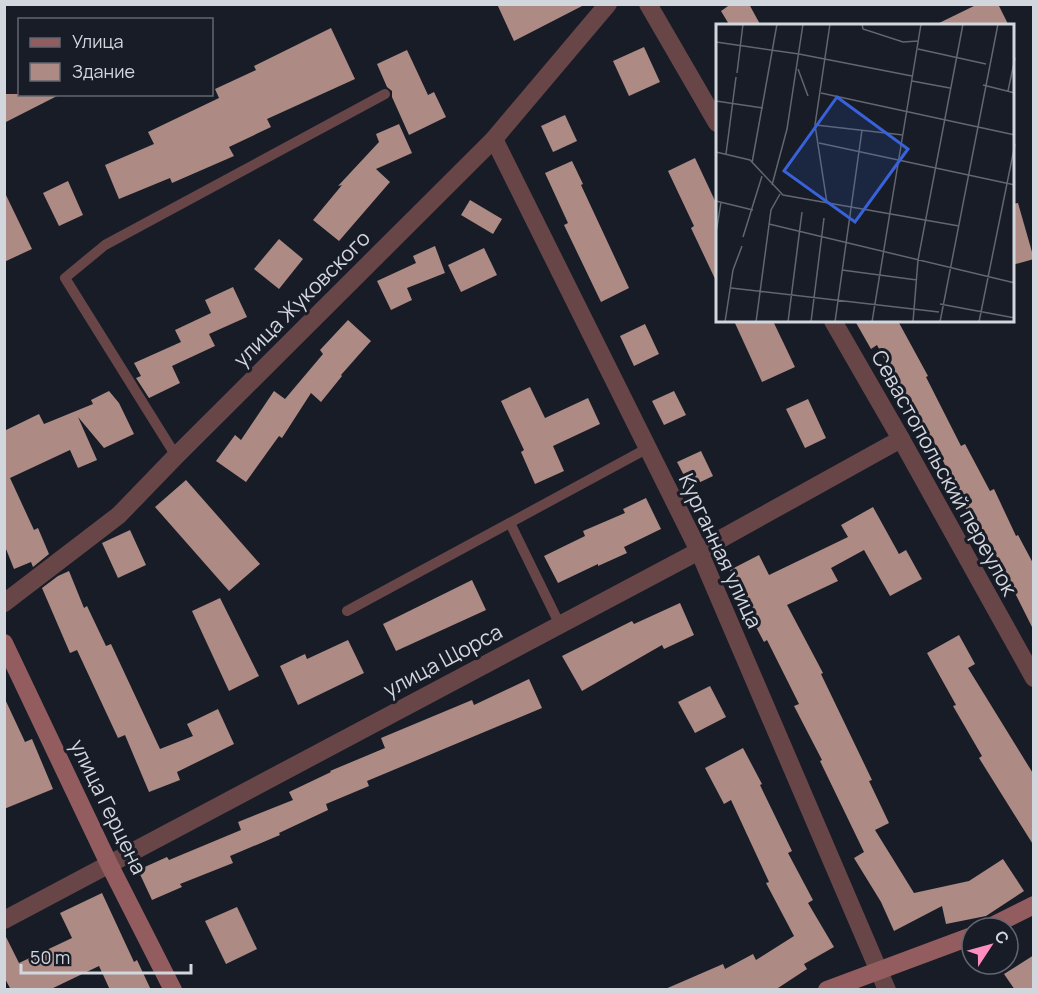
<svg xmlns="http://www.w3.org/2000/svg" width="1038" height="994" viewBox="0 0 1038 994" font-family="Manrope,sans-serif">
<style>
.building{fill:#ad8b84}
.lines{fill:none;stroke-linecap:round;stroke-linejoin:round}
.lane{stroke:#684647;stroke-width:10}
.street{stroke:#684647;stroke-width:18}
.secondary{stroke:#935d60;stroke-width:18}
.labels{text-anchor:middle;stroke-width:6;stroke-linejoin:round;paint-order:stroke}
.street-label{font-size:21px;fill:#d2d6dd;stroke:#171c27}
.inset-road{fill:none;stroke:#626670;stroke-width:1.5}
.view{fill:#3862d9;fill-opacity:0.15;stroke:#3862d9;stroke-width:3}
.inset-edge{fill:none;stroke:#d2d6dd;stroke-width:3}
</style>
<rect width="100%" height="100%" fill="#171c27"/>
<!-- building -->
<g class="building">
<polygon points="497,4 586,4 514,41"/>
<polygon points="731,4 749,4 761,26 730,26 721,11"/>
<polygon points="978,4 998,4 1009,26 933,26"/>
<polygon points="331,28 355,79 267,119 271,127 229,147 234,156 172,183 170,178 119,199 105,165 154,144 148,132 219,98 215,89 256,70 254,66"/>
<polygon points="644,47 660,82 629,96 613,61"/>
<polygon points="407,50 428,95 434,92 446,117 409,135 392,97 392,91 387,87 377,64"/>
<polygon points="4,94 61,94 4,123"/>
<polygon points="565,115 577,141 553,152 541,126"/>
<polygon points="399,124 412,153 376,169 390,182 339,241 313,220 342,185 338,186 379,142 376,134"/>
<polygon points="695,158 717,205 717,283 691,228 694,226 668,171"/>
<polygon points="572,161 583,184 581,185 629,288 601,302 564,225 568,223 545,173"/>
<polygon points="68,181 83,215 59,226 43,193"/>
<polygon points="4,191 32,249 4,262"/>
<polygon points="470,200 502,219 493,234 461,215"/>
<polygon points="1018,203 1034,259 1012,265 1012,204"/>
<polygon points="279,239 303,259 279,289 254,269"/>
<polygon points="435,246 445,273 407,288 412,300 391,310 377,281 416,263 413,256"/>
<polygon points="484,248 497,275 461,292 448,265"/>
<polygon points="233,287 247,317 209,334 215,346 172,366 180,383 149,398 136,378 141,376 134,363 181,342 175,330 211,313 205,300"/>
<polygon points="348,320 371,341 341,375 342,376 321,402 311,393 282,438 279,436 246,482 216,461 235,435 241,440 274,391 285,399 323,354 320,350"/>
<polygon points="734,321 773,321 795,367 762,382"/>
<polygon points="855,321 898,321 928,376 926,377 961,446 965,444 990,491 994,489 1016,536 1018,535 1034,565 1034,631 983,529 977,532 933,440 928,442 877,345 871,349"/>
<polygon points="645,324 659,354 634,366 620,336"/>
<polygon points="530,387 545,418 588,398 600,424 553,446 564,471 535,484 521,452 524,450 501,401"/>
<polygon points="109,391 119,403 134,434 104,448 78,417 97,460 78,468 70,450 10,478 34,530 38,528 49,554 33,567 31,562 14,569 4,544 4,431 39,414 44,424 93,404 91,400"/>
<polygon points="674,391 686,415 664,425 652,401"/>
<polygon points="808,399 826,438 805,448 786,409"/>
<polygon points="701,451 713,476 690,487 677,462"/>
<polygon points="186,480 260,564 229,591 155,507"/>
<polygon points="646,498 661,529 624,547 627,553 598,566 598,564 558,583 544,556 585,536 583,531 625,513 623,509"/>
<polygon points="873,507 899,554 906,550 922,579 890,596 864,550 831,568 838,581 787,605 823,673 821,674 872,780 869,781 889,823 875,830 914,893 969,881 1003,859 1024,891 986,916 946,924 942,906 894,931 881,902 854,858 864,852 820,761 822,760 794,706 799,704 767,640 764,642 748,612 752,611 730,570 759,555 769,575 848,537 841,525"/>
<polygon points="130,530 146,565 118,578 102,543"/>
<polygon points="69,571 84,608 87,606 106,646 111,644 160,749 193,736 187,724 218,709 234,744 177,772 180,780 149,792 125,735 118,738 77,650 70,653 42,588 58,576"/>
<polygon points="472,580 486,610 396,651 383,624"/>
<polygon points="220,598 259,676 229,691 192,611"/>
<polygon points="680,603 694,635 664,649 662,645 582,691 562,656 632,621 634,624"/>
<polygon points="959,635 975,664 968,668 1034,775 1034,846 979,758 982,756 953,706 956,705 927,653"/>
<polygon points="348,640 364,673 298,705 280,666 305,654 307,659"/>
<polygon points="529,679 542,708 367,781 369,786 326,804 328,810 279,833 280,835 230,856 233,863 180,884 182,887 152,900 138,870 167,857 169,860 241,830 238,822 293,800 289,792 331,772 330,771 385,748 381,738 472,700 474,705"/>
<polygon points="710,686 726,717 695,733 678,702"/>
<polygon points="4,697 25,742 32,739 53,789 4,809"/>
<polygon points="743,748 762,784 760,785 792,851 788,853 813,900 808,903 834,947 804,964 807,969 775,990 663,990 723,964 725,969 753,954 756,960 794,936 766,883 769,882 731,800 724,804 705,768"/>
<polygon points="102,893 134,962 137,960 151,990 110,990 99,966 49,990 11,990 4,977 4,933 19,963 72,938 60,913"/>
<polygon points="237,907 257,949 226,964 205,921"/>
<polygon points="1034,955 1034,990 1015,990 1004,974"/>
</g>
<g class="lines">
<!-- lane -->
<g class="lane">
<polyline points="176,456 65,278 105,245 385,94"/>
<polyline points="510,523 560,625"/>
<polyline points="347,611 648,448"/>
</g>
<!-- street -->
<g class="street">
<polyline points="648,4 717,123"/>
<polyline points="494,139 699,551 887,990"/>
<polyline points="833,321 901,439 1034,678"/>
<polyline points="4,603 119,515 176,456 494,139 608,4"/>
<polyline points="4,920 699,551 901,439"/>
</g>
<!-- secondary -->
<g class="secondary">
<polyline points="4,643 109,864 173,990"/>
<polyline points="988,928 1034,905"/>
<polyline points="827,990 972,936"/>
</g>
</g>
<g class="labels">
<!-- street labels -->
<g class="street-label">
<text transform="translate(302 299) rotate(-45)" y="7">улица Жуковского</text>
<text transform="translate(944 473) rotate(61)" y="7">Севастопольский переулок</text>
<text transform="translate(720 551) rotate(65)" y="7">Курганная улица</text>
<text transform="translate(443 661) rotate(-28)" y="7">улица Щорса</text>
<text transform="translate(108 807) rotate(64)" y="7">улица Герцена</text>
</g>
</g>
<!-- overview -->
<g transform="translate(716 24)">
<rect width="298" height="298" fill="#171c27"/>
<path class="inset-road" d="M146,0L147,5L187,18L202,17M0,18L83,30M202,25L270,40M83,30L196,52M82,45L92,72M21,49L27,0M196,57L234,64M267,61L299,69M292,67L299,34M105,69L299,111M0,77L47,84M100,101L187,111M103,119L299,161M0,128L34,136L67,171L243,202M10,130L20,53M36,139L61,0M56,161L71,105L87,0M0,177L37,186M111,179L99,101L114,0M53,200L299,259M0,209L5,178M27,213L46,152M126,246L201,256M15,264L223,288M224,280L299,294M9,298L17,246L26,222M40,298L55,186L64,170M72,298L86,188M95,298L108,194M119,298L146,106M156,298L205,0M197,298L202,236L247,0M224,298L282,0M263,298L299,120"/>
<path class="view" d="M121,73L192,125L139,198L68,147Z"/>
<rect width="298" height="298" class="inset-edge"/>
</g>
<!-- border -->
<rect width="1038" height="994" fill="none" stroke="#d2d6dd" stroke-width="12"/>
<!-- legend -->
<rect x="18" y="18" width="195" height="78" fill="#171c27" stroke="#626670" stroke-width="1.5"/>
<rect x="30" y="38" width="30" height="9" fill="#935d60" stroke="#626670" stroke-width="1.5"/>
<text x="72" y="48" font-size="18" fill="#d2d6dd">Улица</text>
<rect x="30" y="63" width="30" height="18" fill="#ad8b84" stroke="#626670" stroke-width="1.5"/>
<text x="72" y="78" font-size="18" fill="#d2d6dd">Здание</text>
<!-- north arrow -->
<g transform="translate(990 946) rotate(54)"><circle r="28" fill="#171c27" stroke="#626670" stroke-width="1.5"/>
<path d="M0-4.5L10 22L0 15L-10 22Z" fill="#fd8ebf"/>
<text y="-9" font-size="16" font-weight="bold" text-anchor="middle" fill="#d2d6dd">С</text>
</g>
<!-- scale -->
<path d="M21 964v9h170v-9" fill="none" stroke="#d2d6dd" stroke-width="3"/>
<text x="30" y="964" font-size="18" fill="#d2d6dd" stroke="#171c27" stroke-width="4.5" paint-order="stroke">50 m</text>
</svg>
